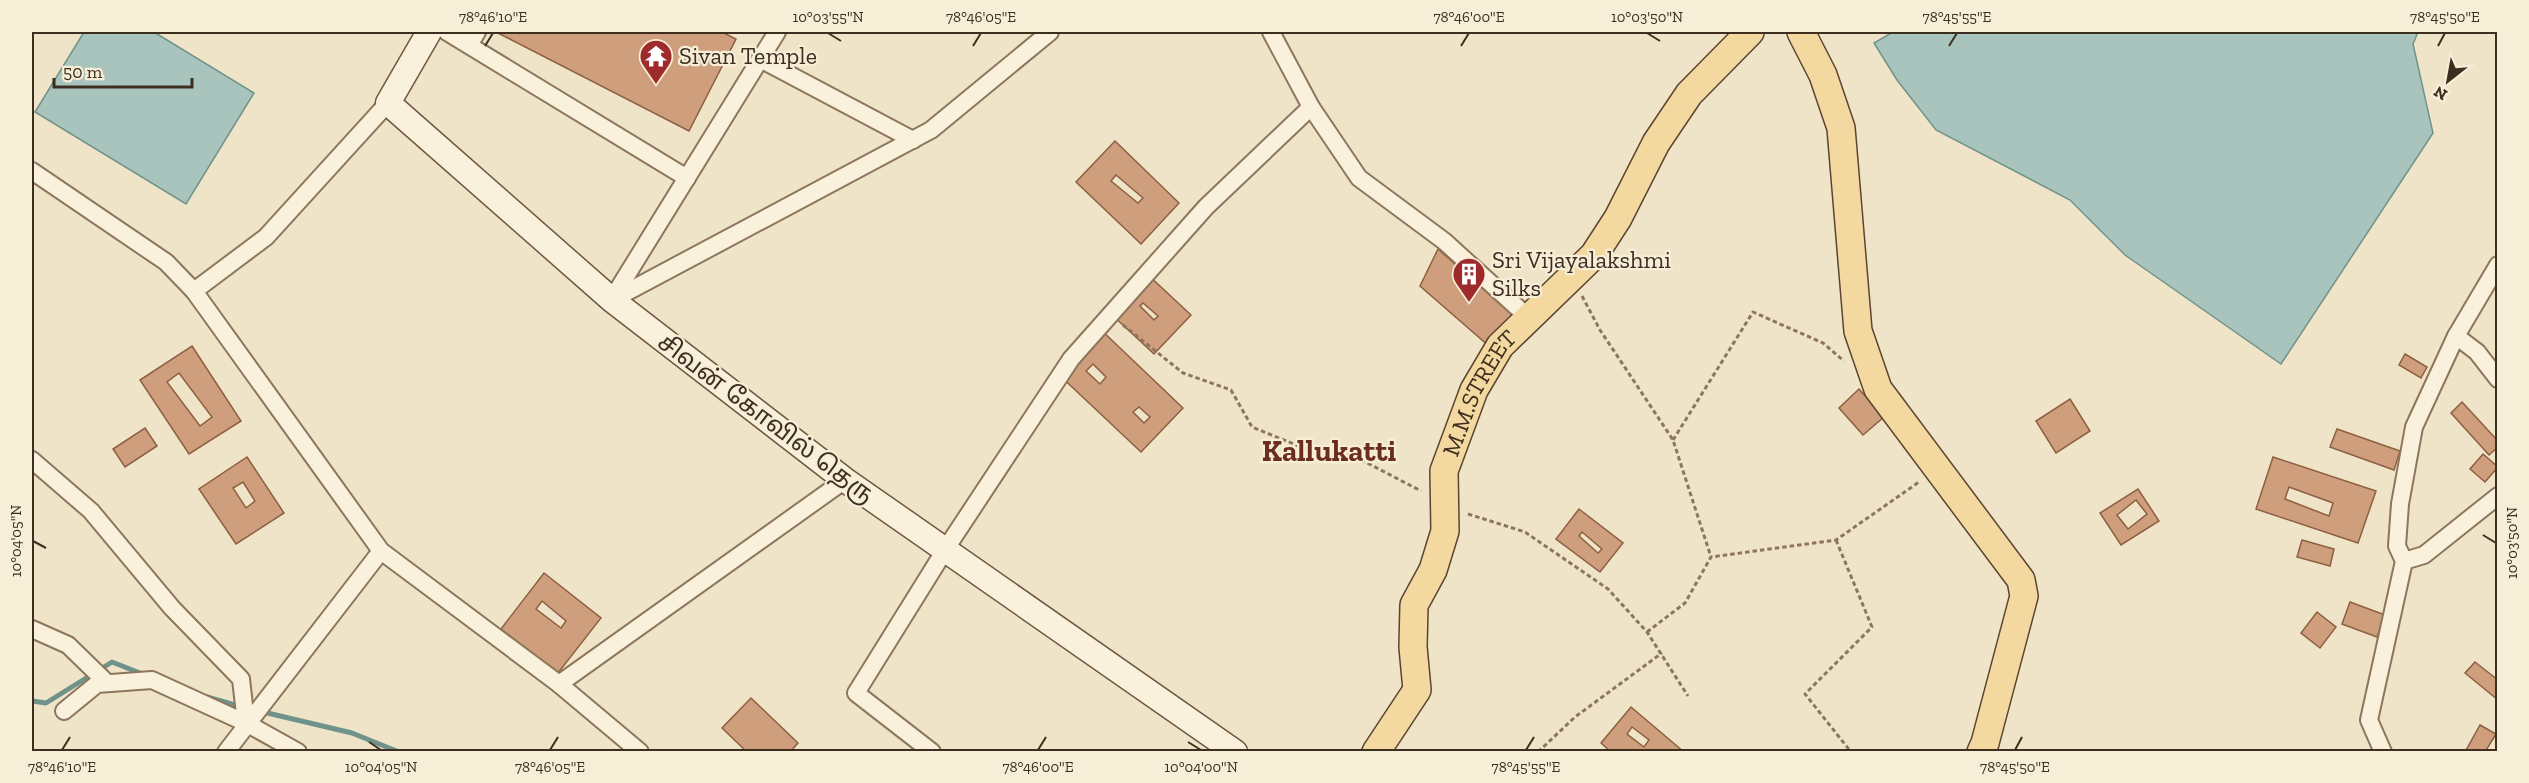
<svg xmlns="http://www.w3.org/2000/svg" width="2529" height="783" viewBox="0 0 2529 783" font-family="'Zilla Slab','Noto Sans Tamil',serif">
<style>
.water{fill:#a9c4bc;stroke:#6f938a;stroke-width:1.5}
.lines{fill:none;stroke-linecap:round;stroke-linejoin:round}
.stream{stroke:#6f938a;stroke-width:5}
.building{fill:#cf9f7d;stroke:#8d5f41;stroke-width:1.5;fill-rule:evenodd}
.street-casing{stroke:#8d765c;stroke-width:20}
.secondary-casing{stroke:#6f573f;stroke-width:27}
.primary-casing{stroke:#5b4430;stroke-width:30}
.path{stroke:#8d765c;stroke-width:3;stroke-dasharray:4.5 3;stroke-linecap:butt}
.street{stroke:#faf1dc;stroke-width:16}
.secondary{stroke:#faf1dc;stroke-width:24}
.primary{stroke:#f3d9a0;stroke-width:27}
.ticks{fill:none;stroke:#3d2e20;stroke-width:2}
.labels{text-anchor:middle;stroke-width:4.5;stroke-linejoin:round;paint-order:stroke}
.poi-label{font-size:24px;fill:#3d2e20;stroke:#f7eed8;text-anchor:start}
.street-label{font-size:24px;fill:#3d2e20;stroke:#f7eed8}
.district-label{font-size:30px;font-weight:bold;fill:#6b2e1e;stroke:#f7eed8}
.neatline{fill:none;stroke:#3d2e20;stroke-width:2}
.ticks-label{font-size:15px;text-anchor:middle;fill:#3d2e20}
</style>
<rect width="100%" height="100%" fill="#f0e4c8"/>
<!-- water -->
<g class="water">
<polygon points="84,32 154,32 254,93 186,204 35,112"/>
<polygon points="1893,32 2418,32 2413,44 2433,133 2281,364 2125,255 2070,200 1936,130 1897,80 1874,43"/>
</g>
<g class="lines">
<!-- stream -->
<g class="stream">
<polyline points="207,697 242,707"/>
<polyline points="32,701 46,703 112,662 145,675"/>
<polyline points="259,711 352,733 399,752"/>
</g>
</g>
<!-- building -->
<g class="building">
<polygon points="496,32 722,32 736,39 689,131"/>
<path d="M1115,141L1179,203L1141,244L1076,182ZM1116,175L1143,198L1138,203L1111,181Z"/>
<polygon points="1438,249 1517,319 1490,347 1420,286"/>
<path d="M1146,273L1191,315L1154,354L1109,312ZM1143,303L1158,316L1154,320L1140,306Z"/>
<path d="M1098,327L1183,408L1141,452L1055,371ZM1093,364L1106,377L1100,384L1086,371ZM1139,407L1150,417L1144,423L1133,412Z"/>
<path d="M192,346L241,421L189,454L140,380ZM179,373L212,417L200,426L167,382Z"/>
<polygon points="2405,354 2427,367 2421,378 2399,365"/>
<polygon points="1859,389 1884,417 1863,435 1839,408"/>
<polygon points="2070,399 2090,431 2056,453 2036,421"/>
<polygon points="2462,402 2498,441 2498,447 2489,455 2451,413"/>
<polygon points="145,428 157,446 125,467 113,449"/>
<polygon points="2337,429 2400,451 2394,470 2330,447"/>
<polygon points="2483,454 2498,467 2485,482 2470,469"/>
<path d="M247,457L284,513L236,544L199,489ZM243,482L255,501L246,508L233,488Z"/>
<path d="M2273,457L2376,491L2358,543L2256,509ZM2289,487L2333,503L2329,516L2285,499Z"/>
<path d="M2138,489L2159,521L2121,545L2100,513ZM2136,500L2147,514L2128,529L2117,515Z"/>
<path d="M1579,509L1623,543L1600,572L1556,539ZM1582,532L1602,549L1598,553L1579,536Z"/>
<polygon points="2302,540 2334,549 2330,566 2297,557"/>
<path d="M544,573L601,618L558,673L501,629ZM542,601L566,621L561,628L536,609Z"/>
<polygon points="2350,602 2385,615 2377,637 2342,624"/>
<polygon points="2317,612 2336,627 2320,648 2301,633"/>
<polygon points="2475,662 2498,680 2498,700 2465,673"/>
<polygon points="751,698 798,743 790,752 747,752 722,728"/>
<path d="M1631,707L1684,752H1611L1601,743ZM1632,727L1649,740L1644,747L1627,734Z"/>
<polygon points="2480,725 2496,734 2485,752 2465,752"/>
</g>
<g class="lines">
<defs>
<g id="street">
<polyline points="447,32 687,178"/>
<polyline points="1271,32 1311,107 1359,178 1444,241 1529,318"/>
<polyline points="469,45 477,32"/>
<polyline points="760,59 913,140"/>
<polyline points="32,171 166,262 194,291 381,551 559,684 640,752"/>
<polyline points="194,291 266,237 388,103"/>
<polyline points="612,299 777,32"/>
<polyline points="612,300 931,130 1050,32"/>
<polyline points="2456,336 2477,352 2498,379"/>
<polyline points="32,460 91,511 172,608 241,679 246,723"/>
<polyline points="2404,561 2424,555 2498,496"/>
<polyline points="32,629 68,645 107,683"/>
<polyline points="559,684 845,480"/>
<polyline points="64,711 97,684 152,680 246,723 298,752"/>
<polyline points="226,752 381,551"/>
<polyline points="932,752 856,693 945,550 1071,359 1206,207 1311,107"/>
<polyline points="2383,752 2369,720 2404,561 2397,546 2400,504 2414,427 2456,336 2498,265"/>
</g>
<polyline id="secondary" points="429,32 388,103 612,300 845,480 1235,752"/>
<g id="primary">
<polyline points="1801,32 1823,75 1841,128 1858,331 1878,389 2021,580 2024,596 1985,743 1981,752"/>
<path id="s1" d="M1376,752L1417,690L1413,647L1414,605L1433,570L1445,531L1444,471L1474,390L1500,346L1594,255L1618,218L1656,143L1689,94L1750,32"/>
</g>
</defs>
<!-- street casing -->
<use href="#street" class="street-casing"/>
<!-- secondary casing -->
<use href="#secondary" class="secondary-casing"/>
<!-- primary casing -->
<use href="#primary" class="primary-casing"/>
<!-- path -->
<g class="path">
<polyline points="1582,296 1600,330 1673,440 1711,557"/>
<polyline points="1123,325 1183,373 1231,390 1252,427 1306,449 1354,456 1421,491"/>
<polyline points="1673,440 1753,312 1823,343 1844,361"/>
<polyline points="1468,514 1525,532 1608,589 1647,632 1688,696"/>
<polyline points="1836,540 1872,627 1805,694 1851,752"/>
<polyline points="1647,632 1685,603 1711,557 1836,540 1919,482"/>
<polyline points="1538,752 1575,717 1662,653"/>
</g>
<!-- street -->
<use href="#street" class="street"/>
<!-- secondary -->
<use href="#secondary" class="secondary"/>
<!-- primary -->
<use href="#primary" class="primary"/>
</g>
<!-- ticks -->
<path class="ticks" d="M828,33L841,41M1647,33L1660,41M485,46L493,33M973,46L981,33M1461,46L1469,33M1949,46L1957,33M2438,46L2445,33M2483,535L2496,543M33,541L46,548M369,742L381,750M1188,742L1201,750M62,750L70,737M550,750L558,737M1038,750L1046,737M1526,750L1534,737M2015,750L2022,737"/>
<!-- icons -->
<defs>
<symbol id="temple-pin" viewBox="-11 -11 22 30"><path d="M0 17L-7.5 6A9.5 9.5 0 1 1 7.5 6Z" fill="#9e2a2b" stroke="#f7eed8"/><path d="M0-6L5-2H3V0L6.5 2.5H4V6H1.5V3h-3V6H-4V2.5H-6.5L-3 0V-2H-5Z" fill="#fff"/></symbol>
<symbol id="building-pin" viewBox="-11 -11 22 30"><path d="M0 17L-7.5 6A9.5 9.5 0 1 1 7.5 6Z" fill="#9e2a2b" stroke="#f7eed8"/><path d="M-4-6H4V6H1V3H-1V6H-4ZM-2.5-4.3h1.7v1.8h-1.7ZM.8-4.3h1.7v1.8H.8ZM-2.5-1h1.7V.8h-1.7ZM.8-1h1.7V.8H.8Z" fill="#fff"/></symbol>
</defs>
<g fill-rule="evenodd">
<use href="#temple-pin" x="637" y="37" width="38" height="52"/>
<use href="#building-pin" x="1450" y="255" width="38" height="52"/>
</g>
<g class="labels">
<!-- poi labels -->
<g class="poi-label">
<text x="679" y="64">Sivan Temple</text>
<text x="1492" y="268">Sri Vijayalakshmi<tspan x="1492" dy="28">Silks</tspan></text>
</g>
<!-- street labels -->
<g class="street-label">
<text dy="8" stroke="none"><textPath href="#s1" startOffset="386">M.M.STREET</textPath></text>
<text transform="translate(766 418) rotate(37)" y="8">சிவன் கோவில் தெரு</text>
</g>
<!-- district labels -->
<g class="district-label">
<text x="1329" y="461">Kallukatti</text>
</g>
</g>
<!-- border -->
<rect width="2529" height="783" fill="none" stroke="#f7eed8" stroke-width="66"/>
<!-- north arrow -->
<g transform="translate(2448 81) rotate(211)" stroke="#f7eed8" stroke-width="4.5" paint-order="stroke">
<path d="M0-4.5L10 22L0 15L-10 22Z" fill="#3d2e20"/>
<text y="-9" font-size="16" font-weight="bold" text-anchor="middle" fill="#3d2e20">N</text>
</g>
<!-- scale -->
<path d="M54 78v9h138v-9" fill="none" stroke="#3d2e20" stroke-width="3"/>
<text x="63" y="78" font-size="18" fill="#3d2e20" stroke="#f7eed8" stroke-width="4.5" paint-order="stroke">50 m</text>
<rect x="33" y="33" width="2463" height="717" class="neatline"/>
<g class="ticks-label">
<text x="493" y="22">78°46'10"E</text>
<text x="828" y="22">10°03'55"N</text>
<text x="981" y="22">78°46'05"E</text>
<text x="1469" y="22">78°46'00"E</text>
<text x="1647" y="22">10°03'50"N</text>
<text x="1957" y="22">78°45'55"E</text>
<text x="2445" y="22">78°45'50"E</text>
<text transform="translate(16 541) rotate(-90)" y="5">10°04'05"N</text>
<text transform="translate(2512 543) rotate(-90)" y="5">10°03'50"N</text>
<text x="62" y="772">78°46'10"E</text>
<text x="381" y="772">10°04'05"N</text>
<text x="550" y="772">78°46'05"E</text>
<text x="1038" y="772">78°46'00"E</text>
<text x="1201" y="772">10°04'00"N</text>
<text x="1526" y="772">78°45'55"E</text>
<text x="2015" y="772">78°45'50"E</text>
</g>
</svg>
